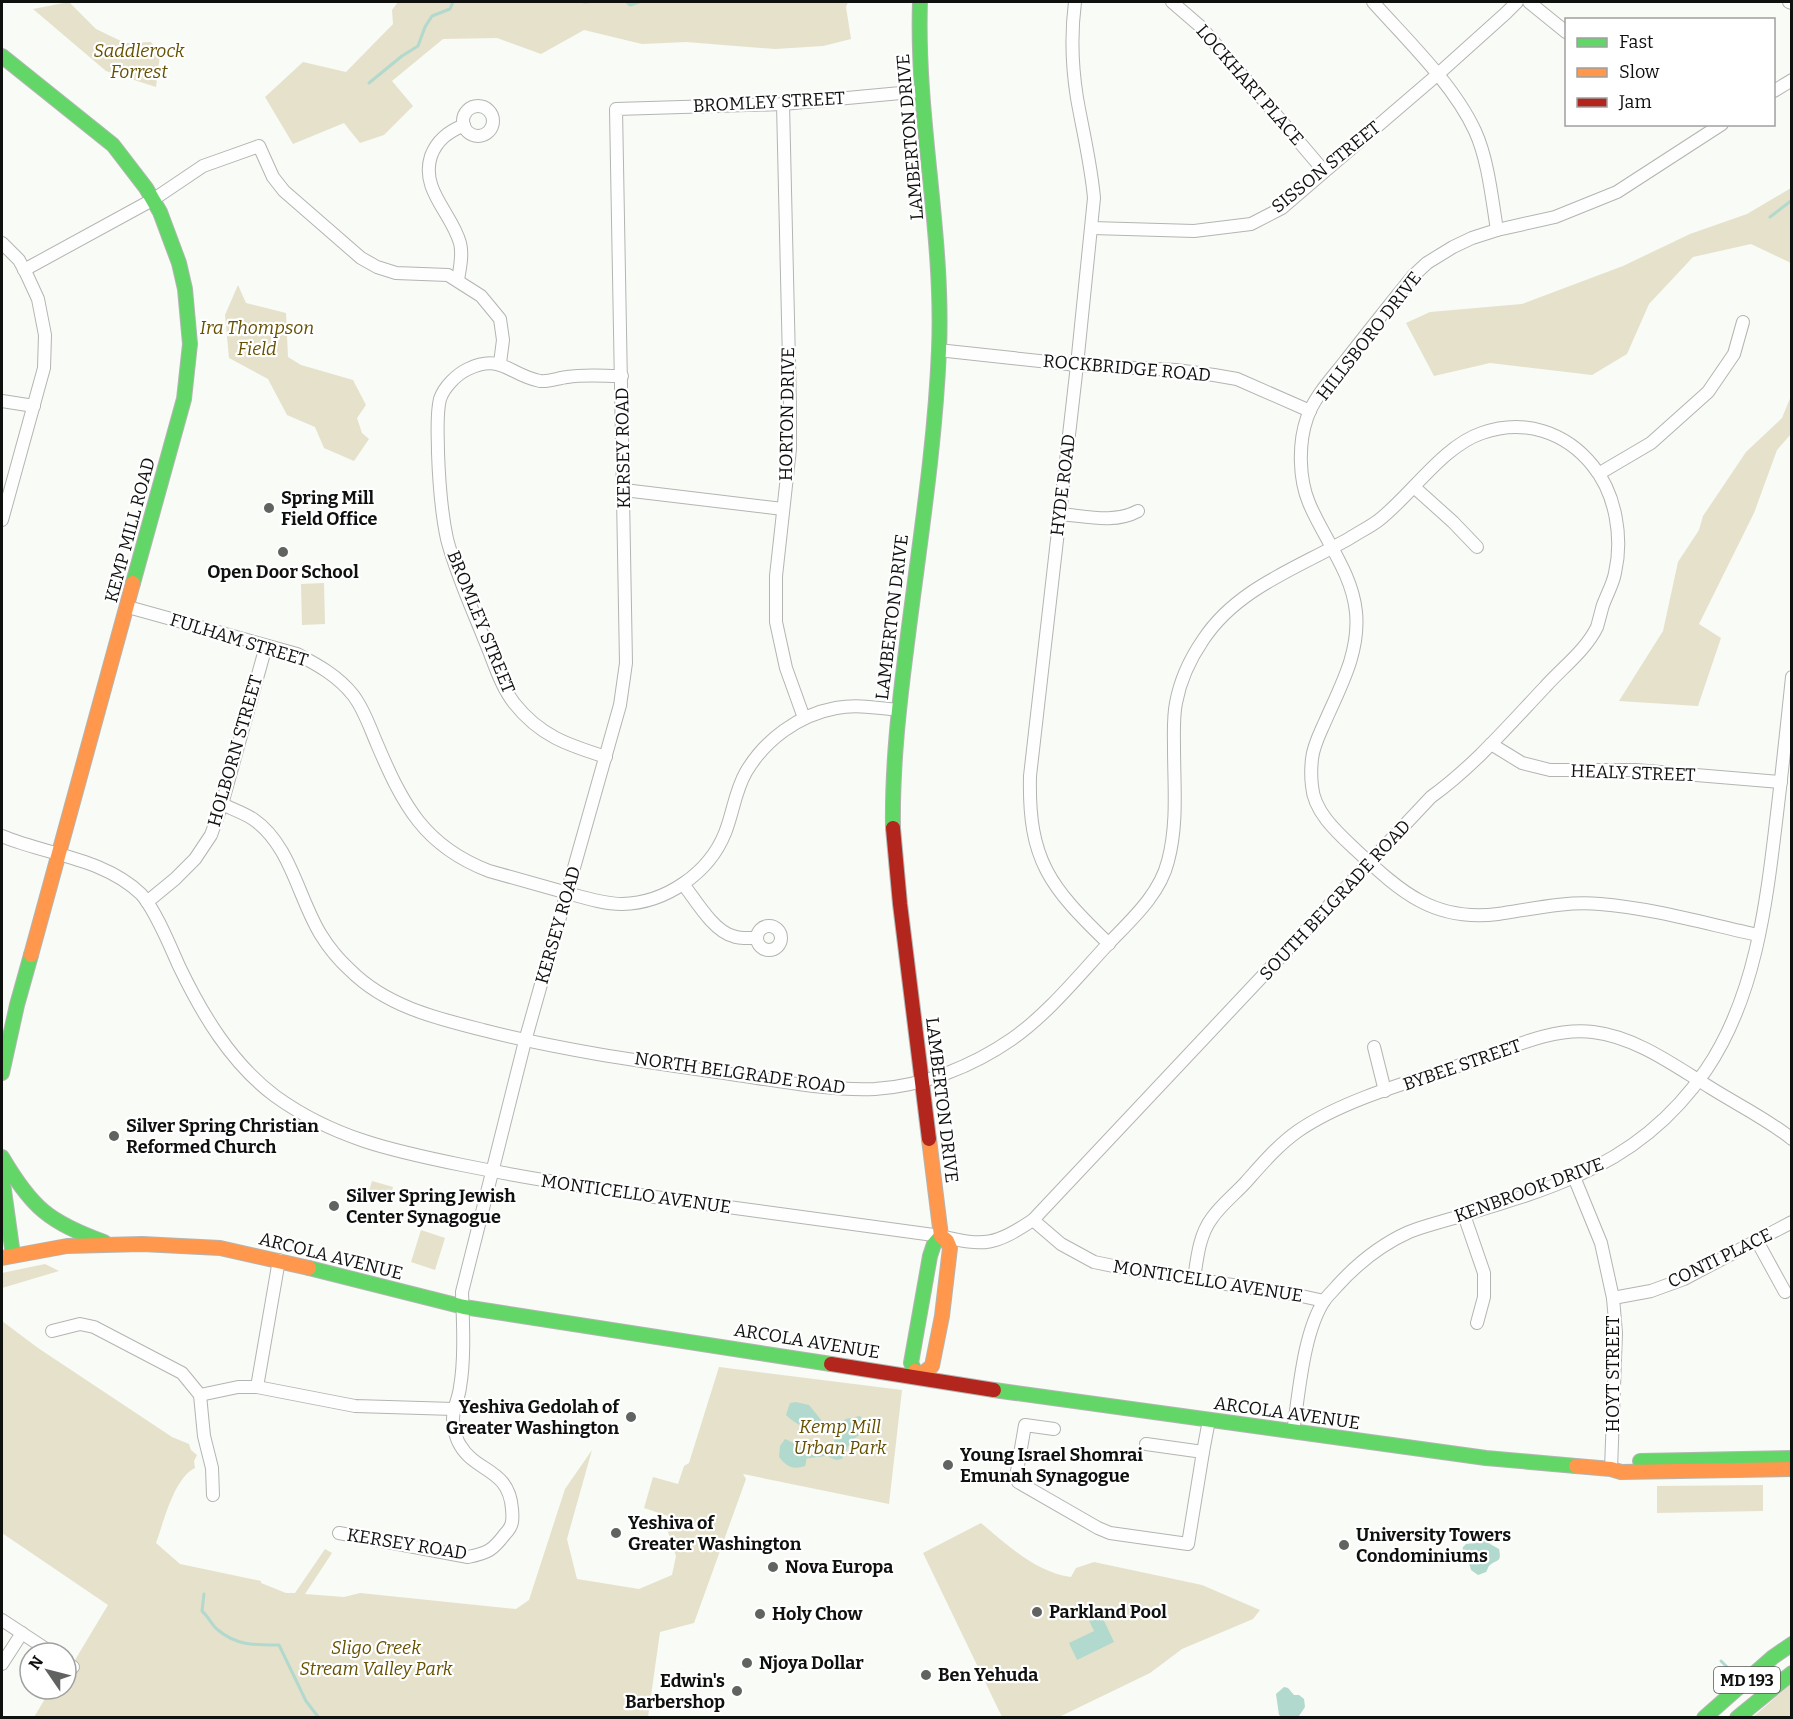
<svg xmlns="http://www.w3.org/2000/svg" width="1793" height="1719" viewBox="0 0 1793 1719" font-family="Bitter,serif">
<style>
.green{fill:#e6e1cb}
.water{fill:#b2d9cd}
.lines{fill:none;stroke-linecap:round;stroke-linejoin:round}
.stream{stroke:#b2d9cd;stroke-width:3}
.street-casing{stroke:#b3b5b2;stroke-width:14}
.fast-casing{stroke:#b3b5b2;stroke-width:16}
.slow-casing{stroke:#b3b5b2;stroke-width:16}
.jam-casing{stroke:#b3b5b2;stroke-width:16}
.street{stroke:#fefefe;stroke-width:12}
.fast{stroke:#63d668;stroke-width:14}
.slow{stroke:#ff974d;stroke-width:14}
.jam{stroke:#b3261e;stroke-width:14}
.poi-dot{fill:#616360;stroke:#fff;stroke-width:2}
.labels{text-anchor:middle;stroke-width:4.5;stroke-linejoin:round;paint-order:stroke}
.shield{fill:#fff;stroke:#575857;stroke-width:1.5}
.shield-label{font-size:16px;font-weight:bold;fill:#0f110f}
.park-label{font-size:18px;font-style:italic;fill:#655000;stroke:#fff}
.street-label{font-size:18px;fill:#0f110f;stroke:#fff}
.poi-label{font-size:18px;font-weight:bold;fill:#0f110f;stroke:#fff;text-anchor:start}
</style>
<rect width="100%" height="100%" fill="#f8fbf6"/>
<!-- green -->
<g class="green">
<polygon points="69,2 96,29 125,43 151,42 160,55 156,87 106,71 33,9"/>
<polygon points="398,2 848,2 846,7 851,39 823,46 775,49 686,42 642,44 584,30 541,54 497,38 443,39 392,81 413,106 384,135 360,143 344,123 293,144 265,97 303,62 346,72 393,24 392,10"/>
<polygon points="1791,188 1791,263 1751,244 1693,257 1649,304 1627,354 1592,375 1490,363 1434,376 1406,323 1430,312 1522,304 1623,266 1690,234 1747,214"/>
<polygon points="238,285 246,303 286,313 288,357 301,365 353,380 366,405 357,418 362,433 369,439 354,461 324,448 315,427 287,415 268,379 229,358 225,315"/>
<polygon points="1791,396 1791,434 1777,450 1754,513 1699,624 1721,638 1698,706 1619,701 1663,631 1678,562 1699,530 1703,516 1746,452 1782,418"/>
<polygon points="324,583 325,624 302,625 301,584"/>
<polygon points="372,1181 393,1187 389,1204 367,1198"/>
<polygon points="421,1230 445,1238 435,1270 411,1262"/>
<polygon points="45,1264 59,1271 2,1288 2,1273"/>
<path d="M2,1321L38,1348L172,1437L189,1444L191,1450L197,1455L194,1461L195,1468C174,1478 164,1521 156,1543L180,1564L261,1581V1583L286,1593H295L325,1549L332,1553L305,1594L344,1597L360,1593L516,1609L529,1600L565,1489L592,1450L567,1539L577,1579L639,1589L672,1575L676,1556L665,1523L668,1516L644,1508L653,1477L678,1484L684,1466L689,1463L719,1367L902,1390L889,1504L743,1474L746,1479L694,1623L660,1632L648,1717H34L51,1689H66V1675L108,1605L2,1533Z"/>
<polygon points="1763,1485 1763,1511 1657,1513 1657,1486"/>
<path d="M981,1523C1007,1545 1036,1572 1071,1577L1076,1568L1094,1562L1202,1585L1260,1610L1253,1619L1182,1649L1150,1673L1059,1717H1002L923,1553Z"/>
<polygon points="1791,1684 1791,1717 1752,1718"/>
</g>
<!-- water -->
<g class="water">
<path d="M796,1402L809,1405L826,1426L817,1432C805,1429 794,1423 786,1415L790,1403Z"/>
<polygon points="860,1416 866,1424 867,1429 851,1441 842,1459 836,1460 829,1457 827,1451 832,1448 835,1438 833,1432 828,1430 830,1427 835,1426 846,1419"/>
<path d="M785,1439C798,1445 811,1450 805,1466C793,1470 787,1467 779,1457L780,1446Z"/>
<path d="M1482,1537L1487,1538L1490,1544L1499,1549C1502,1563 1497,1559 1490,1565C1488,1566 1488,1569 1486,1572L1478,1575L1471,1570L1469,1563L1462,1555L1463,1547L1466,1544L1475,1543L1477,1538Z"/>
<polygon points="1098,1608 1114,1642 1077,1660 1069,1643 1094,1631 1086,1614"/>
<polygon points="1284,1687 1288,1688 1294,1695 1299,1695 1304,1699 1305,1707 1299,1716 1282,1717 1279,1715 1276,1694"/>
</g>
<g class="lines">
<!-- stream -->
<g class="stream">
<polyline points="584,2 587,2"/>
<polyline points="627,2 630,5 639,2"/>
<polyline points="369,83 402,56 418,46 425,27 432,16 450,9 453,2"/>
<polyline points="1770,217 1792,200"/>
<polyline points="807,1457 829,1454"/>
<path d="M204,1594L202,1611C209,1617 212,1626 218,1630C237,1646 256,1645 279,1645L306,1701L319,1718"/>
<polyline points="1721,1661 1732,1672"/>
</g>
<defs>
<g id="street">
<path d="M1075,2C1071,33 1072,67 1077,98C1083,132 1091,164 1094,198L1077,365L1030,776C1028,861 1050,887 1109,944"/>
<polyline points="1172,2 1201,27 1324,171"/>
<path d="M1373,2C1407,40 1454,85 1475,131C1488,159 1492,199 1497,230"/>
<polyline points="1529,2 1566,32"/>
<polyline points="1789,2 1792,3"/>
<polyline points="1774,91 1792,80"/>
<polyline points="783,104 790,405 790,449 776,576 776,622 786,668 804,718"/>
<circle cx="478" cy="121" r="15"/>
<path d="M1722,124L1617,192L1555,217L1497,230L1472,238L1453,247L1427,263L1413,276C1390,304 1368,332 1346,360C1332,378 1314,397 1307,418C1298,444 1299,479 1309,503C1324,539 1352,572 1356,612C1360,653 1340,687 1324,724C1319,735 1313,747 1312,759C1311,768 1311,778 1312,786C1314,813 1339,834 1357,851C1401,892 1434,922 1498,914C1532,909 1565,901 1600,904C1652,908 1707,924 1758,935"/>
<polyline points="1092,228 1194,231 1251,224 1282,208 1437,75 1506,13 1517,2"/>
<polyline points="2,243 19,260 26,273 38,299 45,335 44,368 2,520"/>
<polyline points="24,270 154,199 203,166 259,146 273,177 284,191 361,258 377,267 396,273 448,275 481,296 500,319 503,340 500,363"/>
<path d="M458,280C460,268 463,254 460,243C452,213 420,190 431,156C437,140 448,132 464,125"/>
<polyline points="938,350 1077,365 1176,370 1214,375 1237,379 1310,411"/>
<polyline points="2,401 34,406"/>
<polyline points="1600,473 1651,443 1708,392 1734,354 1743,322"/>
<polyline points="1414,487 1453,522 1477,547"/>
<polyline points="624,490 783,509"/>
<path d="M1060,514C1086,516 1114,524 1138,511"/>
<path d="M128,607L297,654C318,665 338,676 353,695C364,709 370,728 377,744C403,805 424,846 489,871C514,878 539,885 564,892C582,897 603,904 622,904C666,903 709,873 725,833C733,813 735,791 746,772C765,740 798,715 836,708C857,704 878,708 899,710"/>
<polyline points="1491,744 1522,763 1550,770 1636,770 1781,782"/>
<path d="M606,757C568,745 540,736 514,703C500,685 494,662 485,641C472,608 456,574 447,539C441,511 439,481 438,453C438,436 436,415 440,399C444,387 457,374 468,369C502,353 509,375 540,381C549,382 558,378 567,377C585,374 604,376 622,376"/>
<path d="M2,836C47,855 104,858 141,894C155,909 170,946 179,966C202,1014 231,1063 275,1096C333,1138 393,1151 462,1165C526,1178 590,1188 655,1197C750,1210 846,1223 941,1236C985,1247 995,1245 1033,1220L1431,797C1474,766 1509,725 1545,687C1562,668 1586,650 1597,627C1598,624 1602,608 1603,605C1607,594 1613,584 1615,573C1623,538 1616,494 1593,466C1566,432 1524,418 1482,433C1443,446 1412,494 1379,520C1370,527 1359,532 1350,538C1298,568 1237,588 1203,640C1190,659 1180,681 1176,703C1173,718 1174,733 1174,748C1174,785 1178,824 1168,861C1160,894 1132,919 1109,943C1079,975 1049,1013 1012,1039C973,1066 924,1086 875,1089C823,1091 769,1079 717,1072C639,1061 560,1050 483,1030C435,1018 386,1006 350,970C339,960 329,948 321,935C298,898 291,845 253,819C244,813 232,809 222,804"/>
<path d="M683,884C695,899 713,931 733,936C740,939 749,938 757,938"/>
<polyline points="147,902 175,879 195,859 211,835 222,804 266,646"/>
<circle cx="769" cy="938" r="12"/>
<polyline points="1374,1047 1385,1091"/>
<polyline points="1574,1177 1601,1243 1613,1298 1616,1333 1611,1469"/>
<polyline points="1464,1215 1484,1273 1484,1297 1477,1323"/>
<polyline points="1033,1220 1061,1244 1094,1262 1123,1268 1297,1295 1324,1301"/>
<polyline points="1757,1241 1785,1292"/>
<path d="M1194,1279C1197,1259 1199,1235 1212,1218C1221,1205 1235,1194 1246,1182C1262,1164 1278,1145 1298,1131C1344,1099 1416,1080 1470,1062C1508,1049 1552,1027 1593,1032C1636,1037 1675,1066 1711,1088C1738,1105 1767,1119 1792,1139"/>
<polyline points="1613,1298 1651,1291 1684,1279 1792,1222"/>
<polyline points="52,1331 80,1324 94,1327 182,1373 200,1395 204,1436 212,1468 213,1495"/>
<polyline points="257,1387 279,1260"/>
<polyline points="200,1395 238,1387 257,1387 355,1406 454,1409"/>
<polyline points="1054,1429 1025,1425 1016,1477 1018,1482 1098,1528 1110,1533 1188,1544 1203,1452 1146,1444"/>
<path d="M1293,1432C1299,1394 1303,1333 1324,1301C1328,1295 1333,1291 1337,1286C1357,1264 1382,1244 1409,1232C1424,1226 1441,1222 1457,1217C1496,1205 1539,1193 1576,1176C1628,1154 1673,1118 1706,1070C1755,998 1766,906 1776,822C1782,773 1787,725 1792,677"/>
<polyline points="1203,1452 1209,1420"/>
<path d="M339,1533L468,1557C488,1553 493,1550 505,1534C513,1526 513,1520 512,1509C509,1468 476,1473 460,1445C456,1439 453,1426 453,1419C453,1408 459,1398 460,1387C465,1359 463,1321 462,1292L525,1041L620,705L626,663L616,109L783,104L922,91"/>
<polyline points="2,1620 52,1653"/>
<polyline points="66,1663 73,1667"/>
<polyline points="2,1664 22,1633"/>
</g>
<g id="fast">
<polyline points="2,56 113,145 146,188 160,212 179,263 185,289 190,344 184,399 133,583"/>
<path d="M893,828C892,766 899,705 907,643C919,546 935,448 939,350C944,233 916,119 920,2"/>
<polyline points="2,1073 17,1005 31,955"/>
<path d="M2,1157C32,1208 49,1222 104,1242"/>
<polyline points="2,1176 13,1255"/>
<polyline points="309,1268 464,1307 831,1364"/>
<polyline points="915,1371 911,1363 930,1256 934,1244 941,1236"/>
<polyline points="994,1390 1486,1458 1576,1466"/>
<polyline points="1640,1461 1792,1458"/>
<polyline points="1704,1718 1773,1657 1792,1644"/>
<polyline points="1737,1718 1792,1673"/>
</g>
<g id="slow">
<polyline points="31,955 133,583"/>
<polyline points="2,1258 67,1246 142,1244 220,1248 309,1268"/>
<polyline points="915,1371 918,1377 932,1366 942,1316 950,1248 947,1241 941,1236 929,1139"/>
<polyline points="1576,1466 1611,1469 1621,1472 1792,1469"/>
</g>
<g id="jam">
<polyline points="893,828 900,904 929,1139"/>
<polyline points="831,1364 994,1390"/>
</g>
</defs>
<!-- street casing -->
<use href="#street" class="street-casing"/>
<!-- fast casing -->
<use href="#fast" class="fast-casing"/>
<!-- slow casing -->
<use href="#slow" class="slow-casing"/>
<!-- jam casing -->
<use href="#jam" class="jam-casing"/>
<!-- street -->
<use href="#street" class="street"/>
<!-- fast -->
<use href="#fast" class="fast"/>
<!-- slow -->
<use href="#slow" class="slow"/>
<!-- jam -->
<use href="#jam" class="jam"/>
</g>
<!-- markers -->
<g class="poi-dot">
<circle cx="269" cy="508" r="6"/>
<circle cx="283" cy="552" r="6"/>
<circle cx="114" cy="1136" r="6"/>
<circle cx="334" cy="1206" r="6"/>
<circle cx="631" cy="1417" r="6"/>
<circle cx="948" cy="1465" r="6"/>
<circle cx="616" cy="1533" r="6"/>
<circle cx="1344" cy="1545" r="6"/>
<circle cx="773" cy="1567" r="6"/>
<circle cx="1037" cy="1612" r="6"/>
<circle cx="760" cy="1614" r="6"/>
<circle cx="747" cy="1663" r="6"/>
<circle cx="926" cy="1675" r="6"/>
<circle cx="737" cy="1691" r="6"/>
</g>
<g class="labels">
<!-- shield labels -->
<rect class="shield" x="1714" y="1667" width="66" height="26" rx="4.5"/>
<g class="shield-label">
<text x="1747" y="1686">MD 193</text>
</g>
<!-- park labels -->
<g class="park-label">
<text x="139" y="57">Saddlerock<tspan x="139" dy="21">Forrest</tspan></text>
<text x="257" y="334">Ira Thompson<tspan x="257" dy="21">Field</tspan></text>
<text x="840" y="1433">Kemp Mill<tspan x="840" dy="21">Urban Park</tspan></text>
<text x="376" y="1654">Sligo Creek<tspan x="376" dy="21">Stream Valley Park</tspan></text>
</g>
<!-- street labels -->
<g class="street-label">
<text transform="translate(1250 85) rotate(49)" y="6">LOCKHART PLACE</text>
<text transform="translate(769 102) rotate(-3)" y="6">BROMLEY STREET</text>
<text transform="translate(910 137) rotate(-95)" y="6">LAMBERTON DRIVE</text>
<text transform="translate(1326 167) rotate(-39)" y="6">SISSON STREET</text>
<text transform="translate(1369 336) rotate(-52)" y="6">HILLSBORO DRIVE</text>
<text transform="translate(1127 368) rotate(5)" y="6">ROCKBRIDGE ROAD</text>
<text transform="translate(787 414) rotate(-89)" y="6">HORTON DRIVE</text>
<text transform="translate(623 448) rotate(-91)" y="6">KERSEY ROAD</text>
<text transform="translate(1063 485) rotate(-83)" y="6">HYDE ROAD</text>
<text transform="translate(130 530) rotate(-75)" y="6">KEMP MILL ROAD</text>
<text transform="translate(892 617) rotate(-83)" y="6">LAMBERTON DRIVE</text>
<text transform="translate(481 622) rotate(68)" y="6">BROMLEY STREET</text>
<text transform="translate(239 640) rotate(17)" y="6">FULHAM STREET</text>
<text transform="translate(235 751) rotate(-74)" y="6">HOLBORN STREET</text>
<text transform="translate(1633 773) rotate(2)" y="6">HEALY STREET</text>
<text transform="translate(1335 900) rotate(-47)" y="6">SOUTH BELGRADE ROAD</text>
<text transform="translate(558 925) rotate(-74)" y="6">KERSEY ROAD</text>
<text transform="translate(1462 1065) rotate(-19)" y="6">BYBEE STREET</text>
<text transform="translate(740 1073) rotate(8)" y="6">NORTH BELGRADE ROAD</text>
<text transform="translate(942 1100) rotate(83)" y="6">LAMBERTON DRIVE</text>
<text transform="translate(1529 1190) rotate(-20)" y="6">KENBROOK DRIVE</text>
<text transform="translate(636 1194) rotate(8)" y="6">MONTICELLO AVENUE</text>
<text transform="translate(331 1256) rotate(14)" y="6">ARCOLA AVENUE</text>
<text transform="translate(1720 1258) rotate(-26)" y="6">CONTI PLACE</text>
<text transform="translate(1208 1281) rotate(9)" y="6">MONTICELLO AVENUE</text>
<text transform="translate(807 1341) rotate(9)" y="6">ARCOLA AVENUE</text>
<text transform="translate(1613 1374) rotate(-90)" y="6">HOYT STREET</text>
<text transform="translate(1287 1413) rotate(8)" y="6">ARCOLA AVENUE</text>
<text transform="translate(407 1544) rotate(9)" y="6">KERSEY ROAD</text>
</g>
<!-- poi labels -->
<g class="poi-label">
<text x="281" y="504">Spring Mill<tspan x="281" dy="21">Field Office</tspan></text>
<text x="283" y="578" text-anchor="middle">Open Door School</text>
<text x="126" y="1132">Silver Spring Christian<tspan x="126" dy="21">Reformed Church</tspan></text>
<text x="346" y="1202">Silver Spring Jewish<tspan x="346" dy="21">Center Synagogue</tspan></text>
<text x="619" y="1413" text-anchor="end">Yeshiva Gedolah of<tspan x="619" dy="21">Greater Washington</tspan></text>
<text x="960" y="1461">Young Israel Shomrai<tspan x="960" dy="21">Emunah Synagogue</tspan></text>
<text x="628" y="1529">Yeshiva of<tspan x="628" dy="21">Greater Washington</tspan></text>
<text x="1356" y="1541">University Towers<tspan x="1356" dy="21">Condominiums</tspan></text>
<text x="785" y="1573">Nova Europa</text>
<text x="1049" y="1618">Parkland Pool</text>
<text x="772" y="1620">Holy Chow</text>
<text x="759" y="1669">Njoya Dollar</text>
<text x="938" y="1681">Ben Yehuda</text>
<text x="725" y="1687" text-anchor="end">Edwin's<tspan x="725" dy="21">Barbershop</tspan></text>
</g>
</g>
<!-- border -->
<rect width="1793" height="1719" fill="none" stroke="#0f110f" stroke-width="6"/>
<!-- legend -->
<rect x="1565" y="18" width="210" height="108" fill="#ffffff" stroke="#9fa09f" stroke-width="1.5"/>
<rect x="1577" y="38" width="30" height="9" fill="#63d668" stroke="#9fa09f" stroke-width="1.5"/>
<text x="1619" y="48" font-size="18" fill="#0f110f">Fast</text>
<rect x="1577" y="68" width="30" height="9" fill="#ff974d" stroke="#9fa09f" stroke-width="1.5"/>
<text x="1619" y="78" font-size="18" fill="#0f110f">Slow</text>
<rect x="1577" y="98" width="30" height="9" fill="#b3261e" stroke="#9fa09f" stroke-width="1.5"/>
<text x="1619" y="108" font-size="18" fill="#0f110f">Jam</text>
<!-- north arrow -->
<g transform="translate(48 1671) rotate(305)"><circle r="28" fill="#ffffff" stroke="#9fa09f" stroke-width="1.5"/>
<path d="M0-4.5L10 22L0 15L-10 22Z" fill="#616360"/>
<text y="-9" font-size="16" font-weight="bold" text-anchor="middle" fill="#0f110f">N</text>
</g>
</svg>
